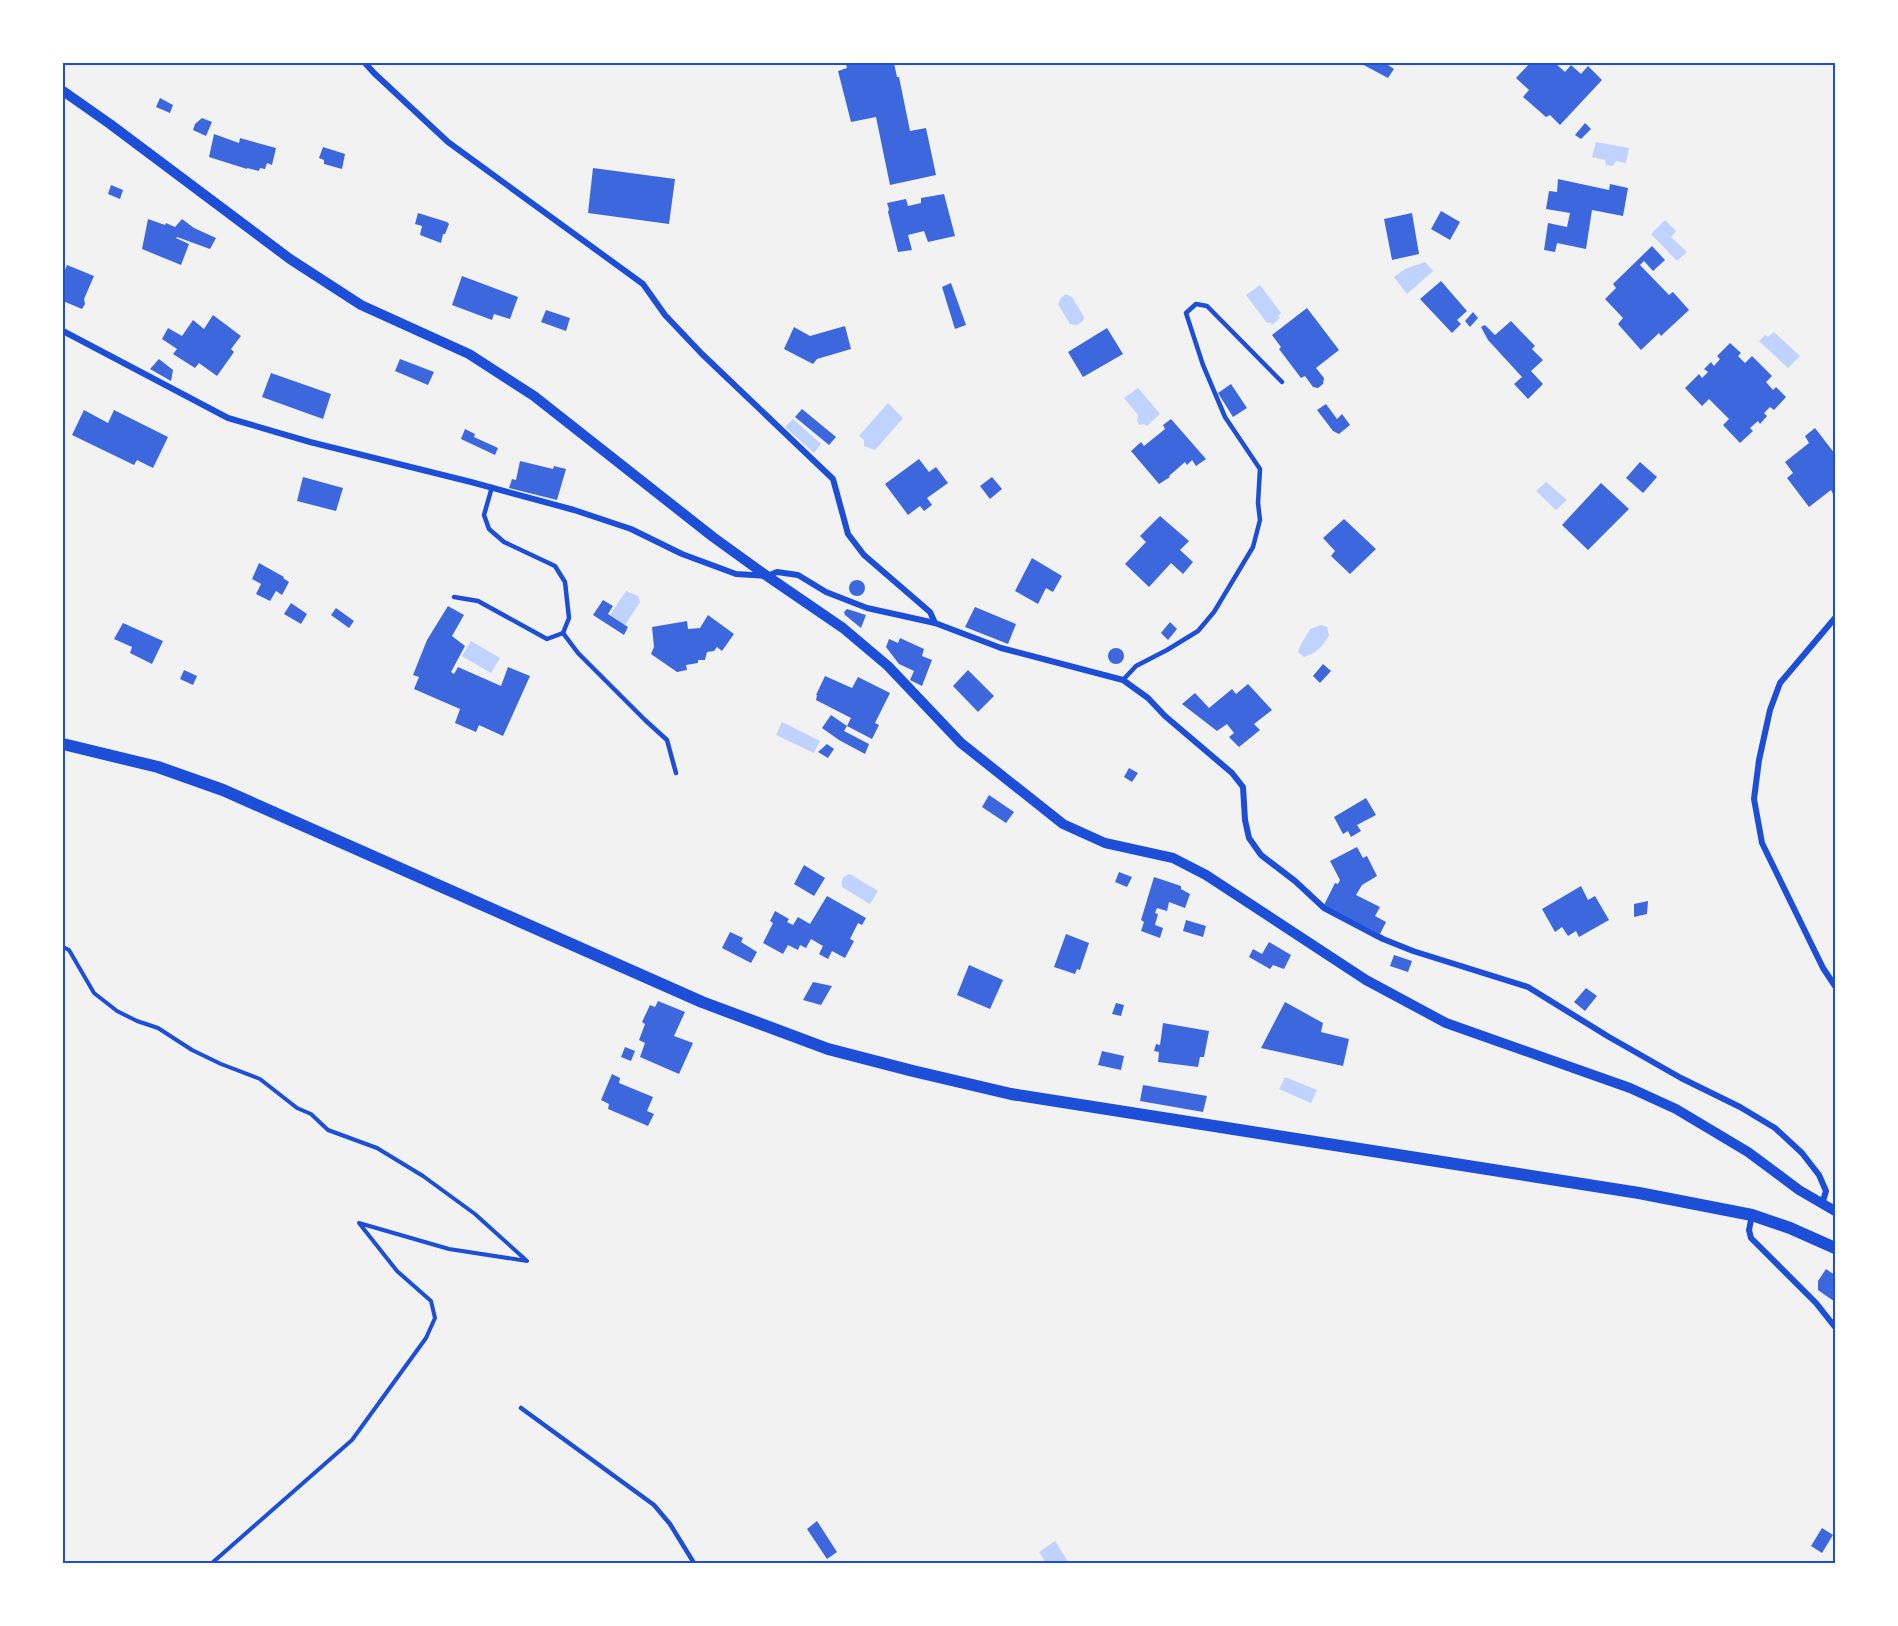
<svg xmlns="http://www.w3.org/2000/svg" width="1898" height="1626" viewBox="0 0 1898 1626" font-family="Arial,sans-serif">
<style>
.water{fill:#bfd3fe}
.building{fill:#3d67dc}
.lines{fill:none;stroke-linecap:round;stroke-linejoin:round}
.path{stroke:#1d4ed8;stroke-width:4}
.service{stroke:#1d4ed8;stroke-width:4.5}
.minor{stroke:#1d4ed8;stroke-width:6}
.tertiary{stroke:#1d4ed8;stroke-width:10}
.secondary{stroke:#1d4ed8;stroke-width:12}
.neatline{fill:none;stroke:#1d4ed8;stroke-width:2}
</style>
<rect width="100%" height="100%" fill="#f2f2f2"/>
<!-- water -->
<g class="water">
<polygon points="1596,142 1629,148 1626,163 1616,161 1613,166 1606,165 1605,160 1592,157"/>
<polygon points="1665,220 1676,231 1671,237 1687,252 1677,261 1651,234"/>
<polygon points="1425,262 1433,271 1407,294 1394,277 1405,269"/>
<polygon points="1260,285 1281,313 1278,316 1280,318 1272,325 1270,322 1267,323 1246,295"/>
<polygon points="1066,294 1072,297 1084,317 1083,321 1077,325 1070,324 1058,304 1061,298"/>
<polygon points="1774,332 1800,356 1788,368 1759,341 1765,335 1768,337"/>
<polygon points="1138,388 1160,414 1147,426 1144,424 1139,425 1137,421 1138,415 1124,398"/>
<polygon points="888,403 903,418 875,450 864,446 864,440 859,436"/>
<polygon points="793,419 821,444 814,453 785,427"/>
<polygon points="1546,482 1567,500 1556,510 1536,491"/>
<polygon points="626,591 638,596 640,602 625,625 610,615"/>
<path d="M1321,625L1327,627L1329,635C1323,646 1317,653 1304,657L1298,652C1300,644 1306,637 1310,629Z"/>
<polygon points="471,641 500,658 491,673 462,656"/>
<polygon points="782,722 820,741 814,753 776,735"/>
<path d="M850,874L878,891L870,904L842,887C841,879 842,877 850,874Z"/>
<polygon points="1285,1077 1317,1090 1311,1103 1279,1089"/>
<polygon points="1055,1541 1069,1563 1046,1563 1039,1552"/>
</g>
<!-- building -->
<g class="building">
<polygon points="852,63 894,63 897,77 899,77 910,131 926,128 936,175 890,185 876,117 851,122 838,71 847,68 846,64"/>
<polygon points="1360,63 1385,63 1394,69 1388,78"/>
<polygon points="1530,63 1555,63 1565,72 1571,65 1581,74 1588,66 1602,80 1560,125 1550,115 1546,117 1523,97 1529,90 1516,78"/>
<polygon points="160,98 173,105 170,113 156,107"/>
<polygon points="202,118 212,122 206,136 193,130 195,124"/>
<polygon points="1585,123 1591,129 1581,139 1575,135"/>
<polygon points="214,134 239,143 240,138 276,148 272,165 267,163 265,169 260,168 259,171 247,168 247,169 209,157"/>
<polygon points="323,147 345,154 342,169 324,164 324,160 319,158"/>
<polygon points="593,168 675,179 669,224 588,213"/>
<polygon points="1558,179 1609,190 1610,184 1628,188 1623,216 1592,210 1586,249 1557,243 1555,252 1544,250 1548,223 1567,227 1570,213 1546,209 1549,191 1557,192"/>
<polygon points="111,185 123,190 120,199 108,194"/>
<polygon points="944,194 955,236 928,242 924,231 908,235 912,250 898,252 888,212 889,209 887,203 906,199 908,206 921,203 921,198"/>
<polygon points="1441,211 1460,222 1450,240 1431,229"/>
<polygon points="418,213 447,222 449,224 445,234 443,234 441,243 420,235 422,226 415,224"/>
<polygon points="1412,213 1419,254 1392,260 1384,219"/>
<polygon points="148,219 165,225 166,223 175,227 182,219 194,228 216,238 210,249 177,237 176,238 189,244 181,265 142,249"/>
<polygon points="1652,246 1665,260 1653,271 1644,261 1640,265 1669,295 1673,292 1689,310 1661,336 1659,333 1641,350 1618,324 1623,318 1605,299 1616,288 1613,284"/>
<polygon points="67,265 94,276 84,299 85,304 82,309 63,301 63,275"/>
<polygon points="462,276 518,297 510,319 494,314 492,320 452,305"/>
<polygon points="1441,281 1467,311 1457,320 1461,324 1452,333 1420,299"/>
<polygon points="951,283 966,325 955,329 942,287"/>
<polygon points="1307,308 1339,350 1316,368 1324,378 1323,384 1318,388 1313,387 1305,376 1301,378 1279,349 1281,347 1272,335"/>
<polygon points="546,310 570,318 566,331 541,322"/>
<polygon points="1473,312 1478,318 1470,327 1465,321"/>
<polygon points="213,315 241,336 231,349 234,352 217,376 199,363 195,368 173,354 177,349 162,339 168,328 182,336 193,320 204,329"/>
<polygon points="1511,321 1535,346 1532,349 1543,360 1531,371 1543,384 1528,399 1514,384 1522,377 1488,340 1481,327 1485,325 1495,335"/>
<polygon points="845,326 851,349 817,359 813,364 784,349 794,327 810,336"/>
<polygon points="1107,328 1123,354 1083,377 1068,352"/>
<polygon points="1730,343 1741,353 1738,356 1745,363 1752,356 1772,376 1766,382 1773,390 1776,387 1786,397 1774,410 1770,407 1764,413 1767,416 1760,424 1758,421 1750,428 1753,431 1740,443 1723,425 1729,419 1709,399 1702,406 1685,388 1699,374 1702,378 1708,372 1704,369 1711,362 1714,366 1720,359 1717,356"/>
<polygon points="159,359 173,370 171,381 150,369"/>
<polygon points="400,359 434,372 428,385 395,371"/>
<polygon points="271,373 331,394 323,419 262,397"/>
<polygon points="1231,384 1247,408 1233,417 1218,393"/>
<polygon points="1326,404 1337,419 1342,414 1350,425 1339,434 1333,431 1317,410"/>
<polygon points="802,409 836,437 829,445 795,417"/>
<polygon points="84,410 108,423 114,410 168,437 153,468 137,460 134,465 72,435"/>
<polygon points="1171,419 1206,459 1196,466 1192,460 1187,465 1185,462 1169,476 1170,477 1159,484 1131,451 1141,442 1144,446 1165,429 1163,425"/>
<polygon points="1815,428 1835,454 1835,498 1831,490 1809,507 1787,478 1793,473 1785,462 1809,443 1805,436"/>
<polygon points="465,429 475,434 474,437 498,448 495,455 461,439"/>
<polygon points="919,459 929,472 936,467 948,483 927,498 932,505 924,511 920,506 908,515 885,484"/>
<polygon points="520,461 553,469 554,466 566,469 557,500 509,488 512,479 516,480"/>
<polygon points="1640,462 1657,477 1643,493 1626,478"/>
<polygon points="303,477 343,488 336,511 297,501"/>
<polygon points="992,477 1002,489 990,499 980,486"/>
<polygon points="1601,483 1629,509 1588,550 1562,525"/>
<polygon points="1160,516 1189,541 1180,550 1193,562 1183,574 1171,563 1149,587 1125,564 1146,542 1140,536"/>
<polygon points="1344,519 1376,549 1350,574 1331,556 1335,551 1323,538"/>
<polygon points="1032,558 1062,576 1053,592 1046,588 1038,604 1015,591"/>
<polygon points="259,563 284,577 283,578 289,582 282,595 276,591 270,601 256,594 261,584 252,579"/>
<circle cx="857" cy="588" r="8"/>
<polygon points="603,600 613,606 608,614 628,627 624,635 593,615"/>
<polygon points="291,603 307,614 301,624 284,614"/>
<polygon points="448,606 464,615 452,636 465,646 451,672 454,674 458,667 501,686 508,667 530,676 503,736 479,725 476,732 455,723 460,709 414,689 419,677 413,675 427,640"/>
<polygon points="975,607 1016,624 1008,644 965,627"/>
<polygon points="336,608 354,621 349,628 331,615"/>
<polygon points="847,609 866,615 861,628 845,615 844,612"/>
<polygon points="708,615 734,634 722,651 717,647 714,651 707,652 705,660 698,660 698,663 686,665 687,670 677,672 651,654 654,647 652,627 687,621 688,629 700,628"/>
<polygon points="1170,622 1177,629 1168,640 1161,633"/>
<polygon points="123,623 163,641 152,664 130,653 132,647 114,639"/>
<polygon points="900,638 924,649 922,656 932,660 922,686 910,680 914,671 899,664 886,647 889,639 898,643"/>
<circle cx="1116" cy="656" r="8"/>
<polygon points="1323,664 1331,671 1320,683 1313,676"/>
<polygon points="184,670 197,676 193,685 180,679"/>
<polygon points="968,670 994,696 978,712 953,686"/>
<polygon points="825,676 852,688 858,677 890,693 875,723 879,725 872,739 847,726 851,718 816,700 817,695 816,695"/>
<polygon points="1248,684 1272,710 1254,724 1260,730 1239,747 1229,737 1234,733 1227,724 1217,731 1182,704 1195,693 1209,708 1232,689 1236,694"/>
<polygon points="831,715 847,726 844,731 869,744 865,754 839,740 822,728"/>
<polygon points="827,744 834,749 828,758 818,752"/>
<polygon points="1129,768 1138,773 1132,782 1124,777"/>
<polygon points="989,795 1014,812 1006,823 982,807"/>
<polygon points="1366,798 1376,815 1357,825 1361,831 1351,837 1348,831 1343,834 1334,817"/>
<polygon points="1357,847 1363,858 1367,856 1377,876 1362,885 1356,895 1380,907 1375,916 1386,922 1380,934 1324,905 1335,883 1338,884 1340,880 1330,861"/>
<polygon points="804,865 825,878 814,896 794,884"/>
<polygon points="1119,872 1132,877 1127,887 1115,882"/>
<polygon points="1154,877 1181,886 1181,889 1190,894 1185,908 1169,902 1167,911 1157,908 1155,913 1158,914 1155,925 1163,928 1160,938 1141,931 1144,922 1141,920"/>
<polygon points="1581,886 1588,900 1595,896 1609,920 1579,937 1576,931 1568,936 1562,927 1555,932 1542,909"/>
<polygon points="827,896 866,918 862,925 858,923 850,939 854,941 845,958 832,951 828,959 819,954 823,946 811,939 806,948 800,945 798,950 788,945 783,954 763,943 773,923 770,921 775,911 789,919 787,922 793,925 798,917 810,924"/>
<polygon points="1648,901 1647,914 1634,917 1634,904"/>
<polygon points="1186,920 1206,926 1203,937 1183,931"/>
<polygon points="730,932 743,938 741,942 757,952 751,963 722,948"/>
<polygon points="1066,934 1089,943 1080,970 1077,969 1075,974 1054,967"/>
<polygon points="1269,942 1291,955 1284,969 1273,965 1270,969 1249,957 1253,949 1262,954"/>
<polygon points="1394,955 1412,961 1408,972 1390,966"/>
<polygon points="969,965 1003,980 990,1009 957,995"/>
<polygon points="813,982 832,986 821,1005 803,1000"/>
<polygon points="1586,988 1597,996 1585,1011 1574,1002"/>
<polygon points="658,1001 685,1012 674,1036 693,1043 679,1074 640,1057 645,1043 639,1040 645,1024 642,1022 650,1005 655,1007"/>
<polygon points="1285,1002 1323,1023 1321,1032 1349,1039 1343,1066 1261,1048"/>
<polygon points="1116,1003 1124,1005 1121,1016 1112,1014"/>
<polygon points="1163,1023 1209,1031 1204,1057 1200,1057 1198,1067 1158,1062 1159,1052 1154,1051 1156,1044 1160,1045"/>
<polygon points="625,1047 635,1051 631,1061 621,1057"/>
<polygon points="1102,1051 1124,1056 1121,1070 1098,1065"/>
<polygon points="612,1074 620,1078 619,1083 653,1097 647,1111 654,1114 648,1126 608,1109 609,1104 601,1100"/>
<polygon points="1143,1085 1207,1096 1203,1112 1140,1101"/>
<polygon points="1826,1269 1835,1275 1835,1302 1818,1290 1818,1281"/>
<polygon points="817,1521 837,1552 827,1559 807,1529"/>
<polygon points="1822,1528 1833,1535 1822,1553 1811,1546"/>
</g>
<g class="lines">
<!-- path -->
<polyline class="path" points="63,947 69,950 94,993 117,1011 137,1021 158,1028 192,1050 221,1064 260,1079 297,1108 311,1114 328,1130 377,1148 423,1176 475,1214 527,1261 449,1249 359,1223 397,1271 431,1301 435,1318 426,1338 352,1440 212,1563"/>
<!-- service -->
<g class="service">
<polyline points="454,597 478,601 547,639 563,633 569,618 565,582 555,566 504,542 489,529 484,515 492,487"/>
<polyline points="563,633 578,653 645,720 667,740 676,773"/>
<polyline points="1123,680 1136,666 1167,650 1198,631 1214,612 1253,547 1260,520 1258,503 1260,469 1225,417 1203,365 1186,313 1196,304 1207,306 1282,382"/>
<polyline points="521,1408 654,1505 670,1524 694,1563"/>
</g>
<!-- minor -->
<g class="minor">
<polyline points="365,63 374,73 448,142 643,284 665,315 702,354 833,479 848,534 864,555 930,612 935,623 1001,648 1123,680 1148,698 1165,716 1232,773 1243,787 1245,820 1249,838 1261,855 1295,881 1324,908 1383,939 1413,951 1528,987 1609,1037 1681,1078 1740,1107 1775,1128 1802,1153 1819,1175 1826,1191 1822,1204"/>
<polyline points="63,331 228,418 310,442 471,482 574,510 631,529 682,554 736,574 767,576 777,572 798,575 826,592 867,608 935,623"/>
<polyline points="1835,618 1780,683 1770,710 1759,760 1754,799 1762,843 1823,968 1835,986"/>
<polyline points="1752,1215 1749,1230 1751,1238 1816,1303 1835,1327"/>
</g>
<!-- tertiary -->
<polyline class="tertiary" points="63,91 110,124 290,259 361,305 469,354 534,396 713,537 767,576 843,628 888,666 961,743 1063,824 1105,843 1173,858 1206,875 1366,980 1446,1023 1630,1088 1676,1109 1748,1152 1799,1190 1835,1211"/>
<!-- secondary -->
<polyline class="secondary" points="63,744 158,767 223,790 702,1002 828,1049 913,1071 1011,1094 1639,1193 1752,1215 1790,1228 1835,1248"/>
</g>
<!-- border -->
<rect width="1898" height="1626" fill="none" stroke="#ffffff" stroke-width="129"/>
<rect x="64" y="64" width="1770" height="1498" class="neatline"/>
</svg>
